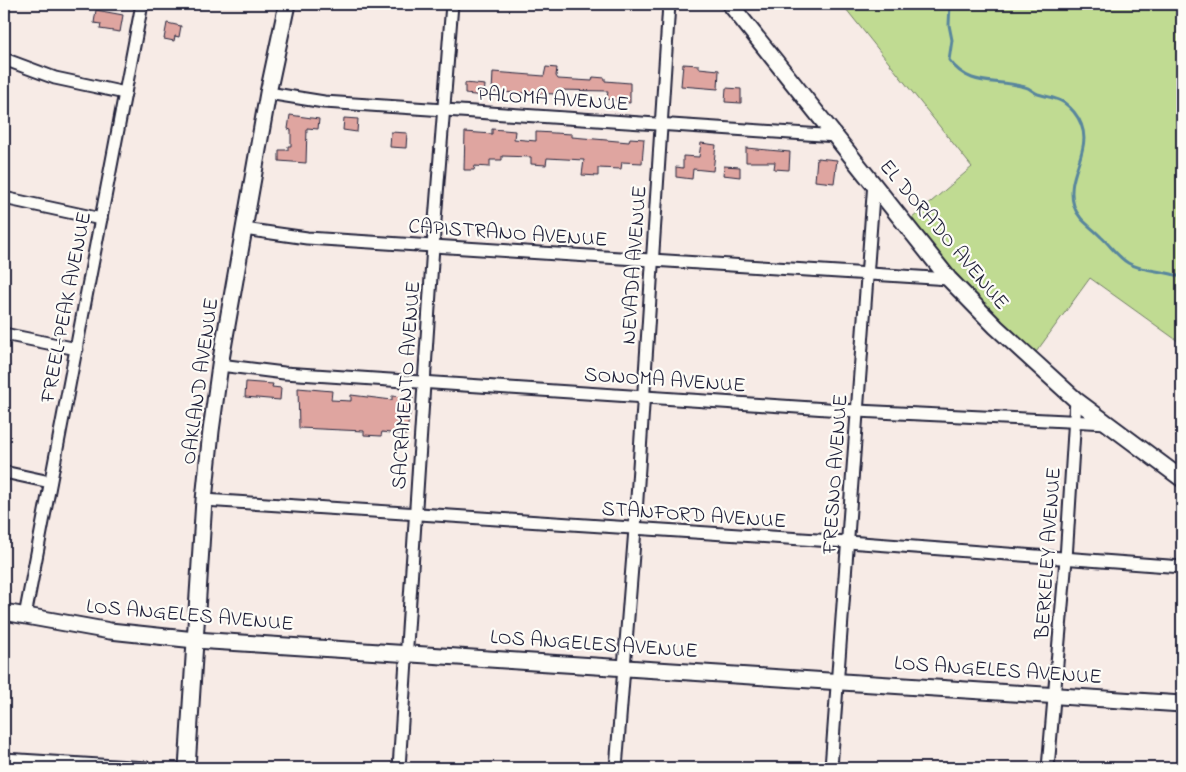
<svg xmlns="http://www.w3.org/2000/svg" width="1186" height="772" viewBox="0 0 1186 772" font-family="'Indie Flower',sans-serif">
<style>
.green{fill:#c0db92;stroke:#717e66}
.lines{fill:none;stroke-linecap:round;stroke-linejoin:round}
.stream{stroke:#59869d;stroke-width:3}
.building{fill:#dfa5a0;stroke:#22223b}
.street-casing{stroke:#22223b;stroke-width:15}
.secondary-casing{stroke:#22223b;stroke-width:19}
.street{stroke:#fdfcf7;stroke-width:11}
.secondary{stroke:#fdfcf7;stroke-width:15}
.labels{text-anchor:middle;stroke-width:4.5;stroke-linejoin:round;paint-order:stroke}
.street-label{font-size:21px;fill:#22223b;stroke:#fdfcf7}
</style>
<rect width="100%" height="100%" fill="#f7ebe6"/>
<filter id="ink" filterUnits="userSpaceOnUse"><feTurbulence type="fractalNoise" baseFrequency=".02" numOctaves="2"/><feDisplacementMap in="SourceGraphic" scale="10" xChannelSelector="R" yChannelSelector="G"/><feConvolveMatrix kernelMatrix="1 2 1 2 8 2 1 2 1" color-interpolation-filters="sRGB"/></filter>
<g filter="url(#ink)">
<!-- green -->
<polygon class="green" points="842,4 1182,4 1182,344 1090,278 1031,359 1002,332 911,219 972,167"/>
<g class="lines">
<!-- stream -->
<path class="stream" d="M950,4L949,25L952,40L949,60C971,89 995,78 1025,87C1030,88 1033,92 1038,94C1054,99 1061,97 1074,112C1101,146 1063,171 1074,206C1078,220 1092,227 1101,237C1110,245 1118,257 1128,263C1145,273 1165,269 1182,278"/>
</g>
<!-- building -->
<g class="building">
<polygon points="96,10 123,15 120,32 100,29 101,24 94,23"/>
<polygon points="167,23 181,26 179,37 175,36 174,41 164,39"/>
<polygon points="683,64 699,65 699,68 719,70 718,89 681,86"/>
<polygon points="546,67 557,68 556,76 558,79 592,81 593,77 605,78 605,81 630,83 630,103 607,99 608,91 557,90 557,94 492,92 493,72 544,76"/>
<polygon points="465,83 485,85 484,96 465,94"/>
<polygon points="726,88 741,89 741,103 725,102"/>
<polygon points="290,115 319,119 318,129 307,128 306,163 279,161 279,150 288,150 288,146 291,146 291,130 288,129"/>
<polygon points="344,118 358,119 357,132 343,130"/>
<polygon points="492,129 515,131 514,139 536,141 536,132 572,134 572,137 629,142 630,138 644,139 642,163 622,162 621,169 598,168 598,176 582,175 584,160 547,158 546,165 531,164 531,157 502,156 502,160 490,160 490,167 475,166 474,170 464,170 465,132 492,134"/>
<polygon points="391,132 407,133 406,148 390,147"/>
<polygon points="701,143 716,145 713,171 693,169 692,179 676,177 676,167 683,168 683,156 699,157"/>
<polygon points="746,148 790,152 789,170 774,169 775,162 746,162"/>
<polygon points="817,158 837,160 834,183 815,181"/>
<polygon points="724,166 740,167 740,177 723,175"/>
<polygon points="246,382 273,384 272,387 281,388 280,400 245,397"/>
<polygon points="298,388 332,391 331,400 351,401 351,395 392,400 392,396 413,398 406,435 382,432 381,436 364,435 364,431 299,428"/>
</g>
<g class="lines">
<defs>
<g id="street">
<polyline points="4,59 55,78 125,93"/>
<polyline points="268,93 324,102 837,136"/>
<polyline points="4,198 101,219"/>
<polyline points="244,229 307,238 949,279"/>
<polyline points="4,334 77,349"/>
<polyline points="220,365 284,373 857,411 1108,423"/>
<polyline points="4,472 50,482"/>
<polyline points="204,500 848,542 1182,567"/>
<polyline points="25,616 142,4"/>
<polyline points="4,759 147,768"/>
<polyline points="399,768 433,246 452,4"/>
<polyline points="616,768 635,529 669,4"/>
<polyline points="831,768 874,182"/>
<polyline points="1048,768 1066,559 1076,400"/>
</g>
<g id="secondary">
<polyline points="730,4 949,279 996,327 1076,400 1182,479"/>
<polyline points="4,612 110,631 195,640 1182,704"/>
<polyline points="187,768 204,500 211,431 220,365 268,93 287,4"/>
</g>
</defs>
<!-- street casing -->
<use href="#street" class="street-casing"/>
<!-- secondary casing -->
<use href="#secondary" class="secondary-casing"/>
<!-- street -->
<use href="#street" class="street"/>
<!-- secondary -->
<use href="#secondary" class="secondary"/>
</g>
</g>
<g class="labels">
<!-- street labels -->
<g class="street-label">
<text transform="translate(553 98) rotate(4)" y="7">PALOMA AVENUE</text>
<text transform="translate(508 232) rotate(4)" y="7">CAPISTRANO AVENUE</text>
<text transform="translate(945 234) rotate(50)" y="7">EL DORADO AVENUE</text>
<text transform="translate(633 265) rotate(-86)" y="7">NEVADA AVENUE</text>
<text transform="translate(65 307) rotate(-79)" y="7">FREEL-PEAK AVENUE</text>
<text transform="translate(665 379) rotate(4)" y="7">SONOMA AVENUE</text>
<text transform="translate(199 381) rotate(-82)" y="7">OAKLAND AVENUE</text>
<text transform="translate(405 385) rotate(-86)" y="7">SACRAMENTO AVENUE</text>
<text transform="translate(834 474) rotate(-86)" y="7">FRESNO AVENUE</text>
<text transform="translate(694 514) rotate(4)" y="7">STANFORD AVENUE</text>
<text transform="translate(1047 553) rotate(-86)" y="7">BERKELEY AVENUE</text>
<text transform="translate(190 614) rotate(5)" y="7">LOS ANGELES AVENUE</text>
<text transform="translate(594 643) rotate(4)" y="7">LOS ANGELES AVENUE</text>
<text transform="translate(998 669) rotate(4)" y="7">LOS ANGELES AVENUE</text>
</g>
</g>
<!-- margin -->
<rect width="1186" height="772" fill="none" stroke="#fdfcf7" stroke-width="20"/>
<rect x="10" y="10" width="1166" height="752" fill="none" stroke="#22223b" stroke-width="2" filter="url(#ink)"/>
</svg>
